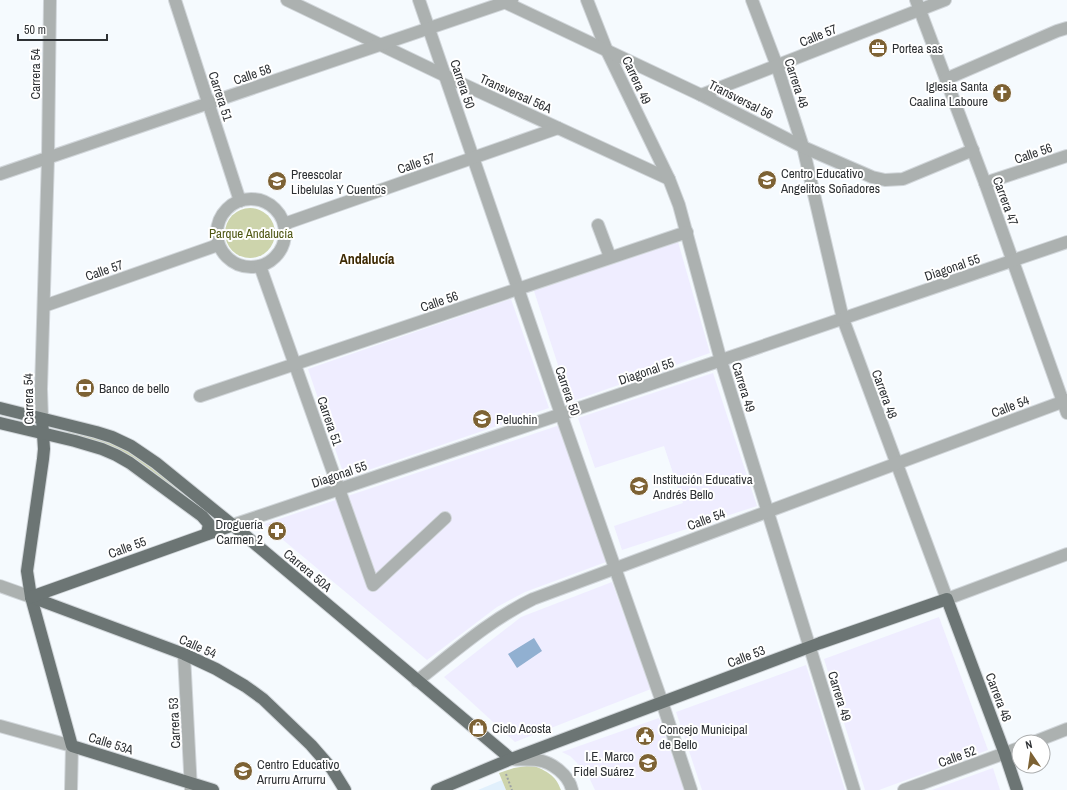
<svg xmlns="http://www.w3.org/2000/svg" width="1067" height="790" viewBox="0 0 1067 790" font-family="'Archivo Narrow',sans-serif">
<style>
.commercial{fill:#efedff}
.built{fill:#e1f0fc}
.green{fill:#cdd4ac}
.water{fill:#91b0d1}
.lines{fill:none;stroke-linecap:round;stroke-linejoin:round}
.minor-casing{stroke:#d1d6da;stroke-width:14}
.major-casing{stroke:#d1d6da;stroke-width:14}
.path{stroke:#9da1a4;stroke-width:2;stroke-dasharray:2 2;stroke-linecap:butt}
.minor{stroke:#acb1b0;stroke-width:12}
.major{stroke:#6c7574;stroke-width:12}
.labels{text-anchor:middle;stroke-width:4;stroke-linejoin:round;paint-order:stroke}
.street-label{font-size:13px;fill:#2e3134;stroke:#fff}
.poi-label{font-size:13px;fill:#2e3134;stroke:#fff;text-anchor:start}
.park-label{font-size:13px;fill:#4f5714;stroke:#fff}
.neighbourhood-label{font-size:14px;font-weight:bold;fill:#3e2a03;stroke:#fff}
</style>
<rect width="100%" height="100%" fill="#f5fafe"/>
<!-- commercial -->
<g class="commercial">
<polygon points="678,242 710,353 570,402 534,291"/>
<polygon points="511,299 549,408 345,478 308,369"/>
<polygon points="713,373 757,506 622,550 614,526 683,503 664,446 595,468 578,418"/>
<polygon points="560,425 606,562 525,592 497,607 427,660 264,524"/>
<polygon points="612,582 651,689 515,742 444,677 521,617"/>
<polygon points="939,617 988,750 879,790 865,790 824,659"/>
<polygon points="806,665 845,790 702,790 676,712"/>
<polygon points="659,718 684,790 595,790 587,773 570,756 562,752"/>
<polygon points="993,768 1000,790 932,790"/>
</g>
<!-- built -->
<polygon class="built" points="502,780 506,790 478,790"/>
<!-- green -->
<g class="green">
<circle cx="250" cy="233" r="25"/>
<polygon points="68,430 105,439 123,447 209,510 205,513 141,465 67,435"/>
<path d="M533,765C547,772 555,774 561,790H506L499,773L514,768Z"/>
</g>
<!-- water -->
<polygon class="water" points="534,638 542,651 517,668 508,654"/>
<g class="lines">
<defs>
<g id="minor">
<polyline points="175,0 240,201"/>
<polyline points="287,0 456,81 669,179"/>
<polyline points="419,0 561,414 662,702 691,790"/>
<polyline points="587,0 607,51 669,179 679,205 721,361 854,790"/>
<polyline points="752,0 777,66 803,147 843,319 947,599 1067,554"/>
<polyline points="916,0 985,183 1067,413"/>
<polyline points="502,1 701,95 803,147 872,177 885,180 903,179 973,150"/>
<polyline points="946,79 1057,31 1067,28"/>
<polyline points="701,95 945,0"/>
<polyline points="0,174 512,0"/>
<polyline points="985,183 1067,156"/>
<circle cx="251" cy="233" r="34"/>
<polyline points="284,224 558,128"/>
<polyline points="598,225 610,257"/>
<polyline points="260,266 373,585 445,518"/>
<polyline points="44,306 218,245"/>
<polyline points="200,396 687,232"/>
<polyline points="42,419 41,389 48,158 50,0"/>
<polyline points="233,525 707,365 1067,242"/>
<polyline points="0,586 31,597"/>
<polyline points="184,654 191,790"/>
<path d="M417,681C454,652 491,619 533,599L1067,400"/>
<polyline points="0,726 72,746 71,790"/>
<polyline points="1034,742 1067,729"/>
<path d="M511,759C520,760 529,759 537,760C552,762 569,775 572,790"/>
<polyline points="904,790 1019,748"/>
</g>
<g id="major">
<polyline points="0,408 96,432 112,437 131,446 156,463 241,532 511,759"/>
<polyline points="42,419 44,449 43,459 27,571 31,597 72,746 213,790"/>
<polyline points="0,423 75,441 102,449 116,455 130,463 202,516 209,524 207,534"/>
<polyline points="31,597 184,654 216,669 245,686 263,699 311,745 332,769 345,790"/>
<polyline points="31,597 233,525"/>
<polyline points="437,790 511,759 820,643 947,599 1005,754 1017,790"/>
</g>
</defs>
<!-- minor casing -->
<use href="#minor" class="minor-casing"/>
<!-- major casing -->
<use href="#major" class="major-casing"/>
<!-- path -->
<polyline class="path" points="506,774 512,790"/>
<!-- minor -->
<use href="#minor" class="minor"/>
<!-- major -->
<use href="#major" class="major"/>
</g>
<!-- icons -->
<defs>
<symbol id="office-disc" viewBox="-11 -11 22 22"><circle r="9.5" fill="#7d6234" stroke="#fff"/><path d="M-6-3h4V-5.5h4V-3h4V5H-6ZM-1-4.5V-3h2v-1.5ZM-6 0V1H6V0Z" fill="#fff"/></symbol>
<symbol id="church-disc" viewBox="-11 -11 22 22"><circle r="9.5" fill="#7d6234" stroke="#fff"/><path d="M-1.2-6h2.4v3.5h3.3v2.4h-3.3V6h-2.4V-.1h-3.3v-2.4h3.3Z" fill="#fff"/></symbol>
<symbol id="school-disc" viewBox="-11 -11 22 22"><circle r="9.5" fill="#7d6234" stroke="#fff"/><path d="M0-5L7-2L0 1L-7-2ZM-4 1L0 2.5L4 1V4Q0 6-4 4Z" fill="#fff"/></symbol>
<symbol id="bank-disc" viewBox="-11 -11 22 22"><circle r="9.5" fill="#7d6234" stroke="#fff"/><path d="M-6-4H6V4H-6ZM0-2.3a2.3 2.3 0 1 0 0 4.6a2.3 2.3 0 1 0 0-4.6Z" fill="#fff"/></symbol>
<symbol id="pharmacy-disc" viewBox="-11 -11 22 22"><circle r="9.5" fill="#7d6234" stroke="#fff"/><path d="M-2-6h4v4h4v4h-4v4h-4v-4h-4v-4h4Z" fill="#fff"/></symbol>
<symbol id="shop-disc" viewBox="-11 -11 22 22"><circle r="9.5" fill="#7d6234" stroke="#fff"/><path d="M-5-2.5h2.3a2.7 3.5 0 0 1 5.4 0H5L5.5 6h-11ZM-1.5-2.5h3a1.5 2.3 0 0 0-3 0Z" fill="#fff"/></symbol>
<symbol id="civic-disc" viewBox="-11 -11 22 22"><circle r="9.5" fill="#7d6234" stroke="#fff"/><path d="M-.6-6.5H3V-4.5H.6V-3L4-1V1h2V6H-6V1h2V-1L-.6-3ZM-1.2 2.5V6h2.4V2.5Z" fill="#fff"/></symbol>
</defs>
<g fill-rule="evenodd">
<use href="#office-disc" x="867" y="37" width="22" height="22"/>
<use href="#church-disc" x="991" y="82" width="22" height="22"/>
<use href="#school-disc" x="756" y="169" width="22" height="22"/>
<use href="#school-disc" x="266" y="170" width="22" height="22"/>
<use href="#bank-disc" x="74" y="377" width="22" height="22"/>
<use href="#school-disc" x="471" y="408" width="22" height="22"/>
<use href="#school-disc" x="628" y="475" width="22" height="22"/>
<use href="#pharmacy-disc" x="266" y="520" width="22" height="22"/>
<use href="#shop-disc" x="467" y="717" width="22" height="22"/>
<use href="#civic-disc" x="634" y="725" width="22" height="22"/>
<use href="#school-disc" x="637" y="752" width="22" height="22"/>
<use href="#school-disc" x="232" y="760" width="22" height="22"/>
</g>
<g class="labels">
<!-- street labels -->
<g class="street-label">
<text transform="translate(818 35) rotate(-22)" y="5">Calle 57</text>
<text transform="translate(35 74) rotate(-90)" y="5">Carrera 54</text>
<text transform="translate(252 74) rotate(-19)" y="5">Calle 58</text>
<text transform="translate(637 80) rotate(65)" y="5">Carrera 49</text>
<text transform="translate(797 83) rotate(72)" y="5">Carrera 48</text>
<text transform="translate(463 84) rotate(71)" y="5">Carrera 50</text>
<text transform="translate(516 93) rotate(24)" y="5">Transversal 56A</text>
<text transform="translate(221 96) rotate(72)" y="5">Carrera 51</text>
<text transform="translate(741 99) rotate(27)" y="5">Transversal 56</text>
<text transform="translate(1033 153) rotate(-19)" y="5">Calle 56</text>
<text transform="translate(416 163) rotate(-19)" y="5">Calle 57</text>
<text transform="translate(1006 201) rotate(70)" y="5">Carrera 47</text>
<text transform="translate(952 267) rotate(-19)" y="5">Diagonal 55</text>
<text transform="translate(104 270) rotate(-19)" y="5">Calle 57</text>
<text transform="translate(439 301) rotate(-19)" y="5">Calle 56</text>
<text transform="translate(646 371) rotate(-19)" y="5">Diagonal 55</text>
<text transform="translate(744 387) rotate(73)" y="5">Carrera 49</text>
<text transform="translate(568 391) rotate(71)" y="5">Carrera 50</text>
<text transform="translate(885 394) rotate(70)" y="5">Carrera 48</text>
<text transform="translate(28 399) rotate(-91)" y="5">Carrera 54</text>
<text transform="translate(1010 406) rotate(-21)" y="5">Calle 54</text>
<text transform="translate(330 421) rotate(71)" y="5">Carrera 51</text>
<text transform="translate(339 474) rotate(-19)" y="5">Diagonal 55</text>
<text transform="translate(706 519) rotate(-20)" y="5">Calle 54</text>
<text transform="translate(127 547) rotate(-20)" y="5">Calle 55</text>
<text transform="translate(308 570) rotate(40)" y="5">Carrera 50A</text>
<text transform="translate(198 646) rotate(24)" y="5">Calle 54</text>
<text transform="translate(746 656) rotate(-21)" y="5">Calle 53</text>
<text transform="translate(840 696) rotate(73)" y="5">Carrera 49</text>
<text transform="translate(999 697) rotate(69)" y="5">Carrera 48</text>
<text transform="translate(174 723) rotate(-93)" y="5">Carrera 53</text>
<text transform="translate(111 743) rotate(17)" y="5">Calle 53A</text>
<text transform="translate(957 756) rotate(-20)" y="5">Calle 52</text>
</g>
<!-- poi labels -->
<g class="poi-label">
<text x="892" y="53">Portea sas</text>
<text x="988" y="91" text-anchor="end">Iglesia Santa<tspan x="988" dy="15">Caalina Laboure</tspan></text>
<text x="781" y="178">Centro Educativo<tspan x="781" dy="15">Angelitos Soñadores</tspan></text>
<text x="291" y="179">Preescolar<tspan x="291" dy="15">Libelulas Y Cuentos</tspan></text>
<text x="99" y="393">Banco de bello</text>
<text x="496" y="424">Peluchin</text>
<text x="653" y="484">Institución Educativa<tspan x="653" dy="15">Andrés Bello</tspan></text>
<text x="263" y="529" text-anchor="end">Droguería<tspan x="263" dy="15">Carmen 2</tspan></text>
<text x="492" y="733">Ciclo Acosta</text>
<text x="659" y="734">Concejo Municipal<tspan x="659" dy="15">de Bello</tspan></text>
<text x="634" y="761" text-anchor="end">I.E. Marco<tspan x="634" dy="15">Fidel Suárez</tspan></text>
<text x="257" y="769">Centro Educativo<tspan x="257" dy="15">Arrurru Arrurru</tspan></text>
</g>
<!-- park labels -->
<g class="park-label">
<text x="251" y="238">Parque Andalucía</text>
</g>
<!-- neighbourhood labels -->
<g class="neighbourhood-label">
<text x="367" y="264">Andalucía</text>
</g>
</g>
<!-- north arrow -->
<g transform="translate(1031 754) rotate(347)"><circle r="19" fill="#ffffff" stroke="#abadae"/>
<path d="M0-3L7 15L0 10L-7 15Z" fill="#7d6234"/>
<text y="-6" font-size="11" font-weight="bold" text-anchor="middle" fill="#2e3134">N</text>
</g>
<!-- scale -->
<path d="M18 34v6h89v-6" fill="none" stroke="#2e3134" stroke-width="2"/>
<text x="24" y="34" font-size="12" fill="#2e3134" stroke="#ffffff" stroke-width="3" paint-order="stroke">50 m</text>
</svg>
